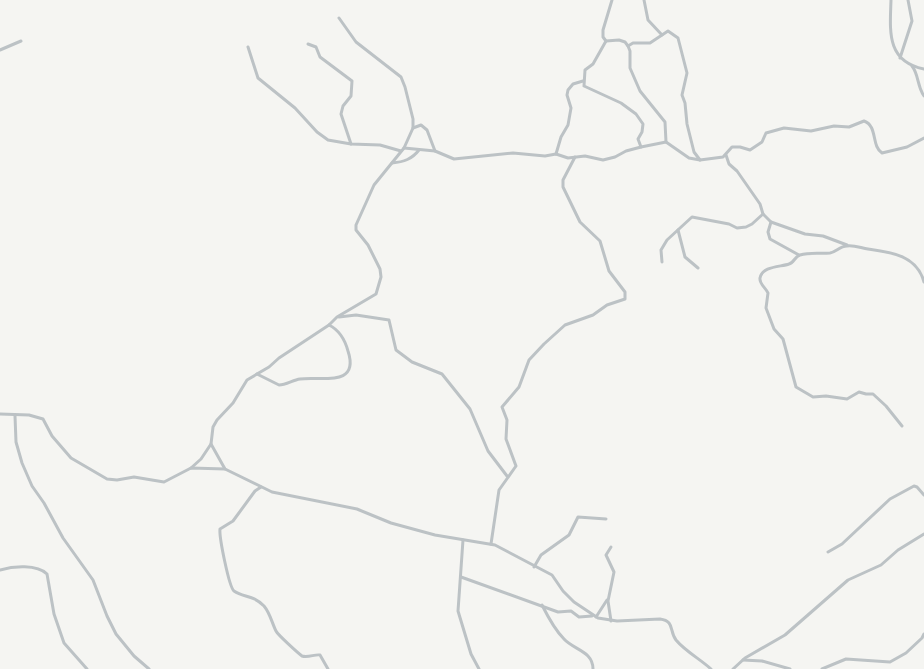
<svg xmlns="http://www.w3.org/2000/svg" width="924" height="669" viewBox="0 0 924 669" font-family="Karla,sans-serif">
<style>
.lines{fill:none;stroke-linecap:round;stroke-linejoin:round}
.minor{stroke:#bcc2c5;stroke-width:3}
</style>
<rect width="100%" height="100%" fill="#f5f5f2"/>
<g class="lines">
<!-- minor -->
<g class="minor">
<path d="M612,0L603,30V37L606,41L619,40L625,42L628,46L630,51V68L640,91L665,122L666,142L689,158L700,160L723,157L732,147H740L750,150L762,142L766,133L784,128L811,131L834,126L849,127L864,121C878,126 871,146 882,153L907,147L924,138"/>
<polyline points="644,0 648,20 662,35"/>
<path d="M891,0C890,31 886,61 924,69"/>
<path d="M339,18L356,42L401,77L405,87L413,119V128L404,148L374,185L356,225V230L368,245L380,269L381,277L376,294L337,317L329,325L279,358L269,367L247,380L233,403L217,420L213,427L211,444L225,469L272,492L357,509L391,523L435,535L495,545L552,575L563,591L574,602L598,618L617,621L660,619C675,621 669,631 676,640C685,651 700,659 711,669"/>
<polyline points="606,41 593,64 585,70 584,86 621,103 636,114 643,124 642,132 638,139 641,147 666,142"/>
<polyline points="308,44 316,47 320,57 352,81 351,96 343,106 341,114 351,144"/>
<polyline points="628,46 633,43 650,43 668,31 678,38 687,73 682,95 685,103 687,124 694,152 700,160"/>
<polyline points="248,47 258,78 295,108 317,132 328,140 351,144 380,145 401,151"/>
<polyline points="0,50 21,41"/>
<polyline points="900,58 912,21 908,0"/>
<path d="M912,66C919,75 917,86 924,96"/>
<polyline points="413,128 421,125 427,130 435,151"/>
<polyline points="404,148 435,151 454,159 513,153 545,156 556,154 568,158 585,156 603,160 615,157 626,151 641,147"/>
<polyline points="556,154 561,137 568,125 571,108 567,95 568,90 573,84 583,81"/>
<polyline points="726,155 729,164 737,171 760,204 763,214 771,222 805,234 823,236 847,245"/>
<path d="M392,163C404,162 412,159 419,150"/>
<polyline points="771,222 768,232 770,239 799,255"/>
<polyline points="678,230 685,257 698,268"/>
<polyline points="662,262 661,250 667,240 692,217 729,224 737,228 746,227 752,224 763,214"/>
<polyline points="339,317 356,315 389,320 396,350 412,362 442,374 470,409 488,451 507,476"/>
<path d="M257,374L279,385C286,385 293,380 300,379C320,376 360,388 348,351C345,340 339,330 329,325"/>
<polyline points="0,414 29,415 43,419 52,436 71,458 107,479 117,480 134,477 164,482 191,468 225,469"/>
<polyline points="15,416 16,442 22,463 32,486 44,503 63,538 93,580 107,616 116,634 134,656 149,669"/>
<path d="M902,426L886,406L873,394H866L859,392L847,399L826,396L813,397L796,387L783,339L774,329L766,308L768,293C766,288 759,284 760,278C762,266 781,267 789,264C794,263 795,256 800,255C810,252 820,254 830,253C836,252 840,246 847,246C854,245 861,248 868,249C890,252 917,255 924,282"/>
<polyline points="191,468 201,459 211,444"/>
<path d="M261,487L255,491L233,521L220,529C219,537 229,587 234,591C244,598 252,594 264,606C270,613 272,623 276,631C278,635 298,653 302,656C308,658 315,654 320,655L328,669"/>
<polyline points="463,540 458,611 471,654 479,669"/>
<polyline points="491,544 499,490 516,466 506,439 507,420 502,407 519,387 529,360 544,344 565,325 593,315 607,305 625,299 625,292 609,271 600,241 580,222 563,187 563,180 575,157"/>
<polyline points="828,552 842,544 890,499 914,486 917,487 924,495"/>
<polyline points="534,567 541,555 569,535 578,517 606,519"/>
<path d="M0,570C13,566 37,564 47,574L54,614L64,643L87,669"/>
<polyline points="461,577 558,612 571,611 579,617 592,616"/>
<path d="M542,605C548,617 555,630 564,639C574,650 593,651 593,669"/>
<polyline points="596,617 607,600"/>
<polyline points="611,621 608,601 614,572 606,555 611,547"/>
<polyline points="743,660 762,661 790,669"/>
<polyline points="733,669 745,658 785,635 848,580 881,565 898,550 924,534"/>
<polyline points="822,669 846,659 890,662 906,653 922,638 924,634"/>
</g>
</g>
</svg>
